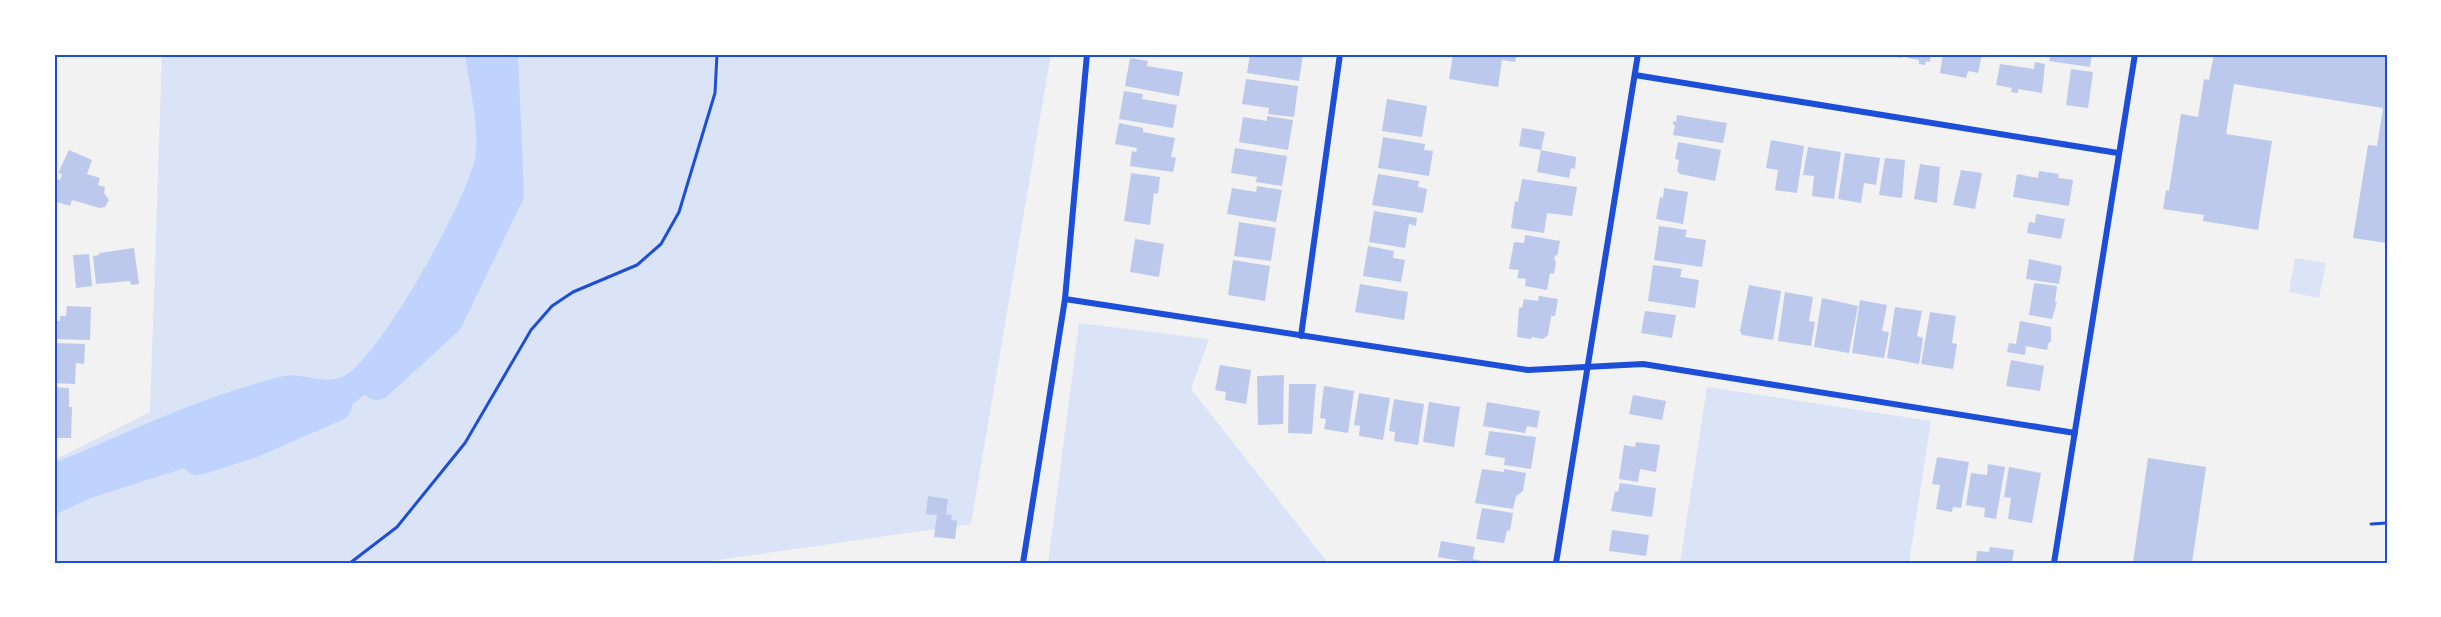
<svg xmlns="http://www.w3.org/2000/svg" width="2441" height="617" viewBox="0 0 2441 617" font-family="'Fira Sans',sans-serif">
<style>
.green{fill:#dbe4f7}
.water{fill:#bfd3fe}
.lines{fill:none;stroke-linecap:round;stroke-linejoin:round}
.river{stroke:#bfd3fe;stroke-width:32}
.building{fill:#bdc9ec}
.path{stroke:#1d4ed8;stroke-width:3}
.minor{stroke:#1d4ed8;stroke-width:6}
.neatline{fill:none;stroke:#1d4ed8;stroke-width:2}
</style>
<rect width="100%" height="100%" fill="#f2f2f2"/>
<!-- green -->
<g class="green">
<polygon points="162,54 1051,54 971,524 697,563 54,563 54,460 150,412"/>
<polygon points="2295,258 2326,263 2319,298 2289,292"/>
<polygon points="1079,323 1209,339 1191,389 1328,563 1048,563"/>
<polygon points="1707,387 1931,421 1909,563 1680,563"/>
</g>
<!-- water -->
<path class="water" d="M465,54H510L515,85L499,207L455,292L400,367L317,432L291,420L219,457L91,498L54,515V463C129,432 204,395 284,376C302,372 322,385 342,377C378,362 468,198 475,158C480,129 469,83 465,54Z"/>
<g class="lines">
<!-- river -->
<g class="river">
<polyline points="377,384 447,320 508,194 502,54"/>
<polyline points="198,459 249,443 336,405"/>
</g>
</g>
<!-- building -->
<g class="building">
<polygon points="1250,54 1303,54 1299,81 1247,73"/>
<polygon points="1517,54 1515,62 1502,60 1498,87 1449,79 1453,55"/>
<polygon points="1881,54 1902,54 1901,58"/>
<polygon points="1907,54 1931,54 1930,62 1926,61 1925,65 1919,64 1919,60 1907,58"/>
<polygon points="1943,54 1982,54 1978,73 1968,71 1966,78 1940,73"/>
<polygon points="2051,54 2092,54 2090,67 2049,61"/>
<polygon points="2214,54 2387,54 2387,243 2353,238 2368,145 2377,146 2383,108 2234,84 2226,134 2272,141 2258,230 2203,221 2204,215 2163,209 2166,190 2169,191 2181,114 2198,117 2204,79 2209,80"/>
<polygon points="1130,58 1148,61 1147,66 1183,72 1179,96 1125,86"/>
<polygon points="2035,62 2045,64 2042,93 2018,89 2018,93 2011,92 2012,88 1996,85 2000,64 2034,69"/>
<polygon points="2071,69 2093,72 2088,108 2066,105"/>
<polygon points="1246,79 1298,86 1294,117 1268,114 1269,108 1242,104"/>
<polygon points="1124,91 1143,94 1142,99 1177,105 1173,128 1119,119"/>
<polygon points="1387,99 1427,106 1422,137 1382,131"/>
<polygon points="1677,115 1727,123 1723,143 1673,135 1675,125 1673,125 1673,121 1676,122"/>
<polygon points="1267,116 1293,120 1288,150 1239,142 1243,117 1267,121"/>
<polygon points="1119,123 1143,128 1143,132 1175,138 1171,157 1176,158 1173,172 1130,166 1132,151 1136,152 1137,148 1115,144"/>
<polygon points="1522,128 1545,132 1541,150 1519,146"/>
<polygon points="1383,137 1425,144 1424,150 1433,151 1429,176 1378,168"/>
<polygon points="1771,140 1804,146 1797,193 1775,190 1778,170 1766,168"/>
<polygon points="1678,142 1721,150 1715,181 1680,174 1677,171 1679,160 1675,159"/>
<polygon points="1808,147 1841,152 1834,199 1812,196 1814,176 1803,175"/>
<polygon points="1235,148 1287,156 1282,186 1256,182 1257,177 1231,173"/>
<polygon points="69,150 92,160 87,174 100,178 98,185 105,187 104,193 109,200 105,207 100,208 72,200 70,206 54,201 54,183 55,179 60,180 62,174 58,173"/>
<polygon points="1541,150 1576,157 1575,169 1571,168 1569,178 1537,172"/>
<polygon points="1845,153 1880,158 1876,185 1864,183 1861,203 1838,199"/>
<polygon points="1885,158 1905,160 1902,198 1879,195"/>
<polygon points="1920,164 1940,167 1937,203 1914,199"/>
<polygon points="1961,170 1982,173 1975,209 1953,205"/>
<polygon points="2039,171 2059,174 2058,178 2073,180 2069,206 2013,197 2017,174 2038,178"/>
<polygon points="1131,173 1160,177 1158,194 1154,193 1150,225 1124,221"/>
<polygon points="1378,174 1419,181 1418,187 1427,189 1423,213 1372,205"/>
<polygon points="1522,179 1577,187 1572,216 1547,213 1544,233 1511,228 1515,201 1518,202"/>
<polygon points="1257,186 1282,190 1276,222 1227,214 1232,188 1256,192"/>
<polygon points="1664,188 1688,192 1683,224 1656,219 1660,197 1663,198"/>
<polygon points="1374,211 1417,218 1416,226 1409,224 1405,248 1369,242"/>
<polygon points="2036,214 2065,219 2061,239 2027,233 2029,222 2035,223"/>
<polygon points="1239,222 1276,228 1271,261 1234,256"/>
<polygon points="1659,226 1687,230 1685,237 1706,240 1702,267 1654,260"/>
<polygon points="1525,235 1560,241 1557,256 1555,255 1554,260 1556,261 1554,274 1550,273 1547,290 1525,286 1526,279 1517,278 1519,270 1509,269 1514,242 1524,243"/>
<polygon points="1135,239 1164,244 1159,277 1130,272"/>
<polygon points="1368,246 1394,251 1393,258 1405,260 1401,282 1363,276"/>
<polygon points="134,248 139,284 131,285 130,281 96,284 93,256 99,255 99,253"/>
<polygon points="89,254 92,286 76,288 73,255"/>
<polygon points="2029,259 2062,266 2059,284 2026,279"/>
<polygon points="1233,260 1270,266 1265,301 1228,295"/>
<polygon points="1653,265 1682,269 1680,277 1699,280 1695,308 1648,301"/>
<polygon points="2034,283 2057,286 2055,302 2057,302 2052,319 2029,315"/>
<polygon points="1360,284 1408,292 1404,320 1355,312"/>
<polygon points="1749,285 1781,291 1773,340 1742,335 1740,331"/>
<polygon points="1785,292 1813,297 1809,321 1815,322 1811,346 1778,341"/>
<polygon points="1539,296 1558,299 1555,316 1551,316 1548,335 1543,339 1532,337 1531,339 1517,337 1519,307 1522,308 1524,299 1538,301"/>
<polygon points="1822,298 1858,306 1849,353 1814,347"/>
<polygon points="1860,300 1887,305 1882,331 1889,332 1884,358 1852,353"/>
<polygon points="67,306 91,307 90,340 54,339 54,321 60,321 60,316 66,316"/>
<polygon points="1895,307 1922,311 1917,336 1923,338 1919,364 1887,358"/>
<polygon points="1645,311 1676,315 1672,338 1641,333"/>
<polygon points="1930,312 1956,316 1952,343 1957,344 1953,369 1921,364"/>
<polygon points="2020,321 2051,327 2051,342 2049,342 2047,350 2026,346 2025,355 2007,352 2009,343 2016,344"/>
<polygon points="54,343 85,344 84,364 76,363 75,384 54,383"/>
<polygon points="2011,360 2044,366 2040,391 2006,386"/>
<polygon points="1220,365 1251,370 1246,404 1225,400 1226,392 1215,390"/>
<polygon points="1284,375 1283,424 1258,425 1257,376"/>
<polygon points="1289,384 1316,384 1312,434 1288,433"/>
<polygon points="1324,386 1354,391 1348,433 1324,429 1326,419 1320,418"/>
<polygon points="54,387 69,388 69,407 72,407 71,438 54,438"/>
<polygon points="1359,393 1390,398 1383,440 1359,436 1360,426 1354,425"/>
<polygon points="1633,395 1666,401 1662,420 1629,414"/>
<polygon points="1394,399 1424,404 1418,445 1394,441 1395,432 1389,431"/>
<polygon points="1429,402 1460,407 1454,447 1423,442"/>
<polygon points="1487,402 1540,411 1537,428 1527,426 1525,433 1483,426"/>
<polygon points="1489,431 1536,437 1531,469 1504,465 1505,458 1485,455"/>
<polygon points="1636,442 1660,445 1656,472 1640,469 1638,482 1619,479 1624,445 1635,447"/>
<polygon points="1937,457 1969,462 1961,508 1953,507 1952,512 1936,509 1940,485 1932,484"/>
<polygon points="2148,458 2206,467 2192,563 2133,563"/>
<polygon points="1988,464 2005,467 1996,519 1984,517 1985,508 1966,505 1971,473 1987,475"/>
<polygon points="2009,467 2041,473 2032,523 2008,519 2011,498 2004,497"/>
<polygon points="1482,469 1504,472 1504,469 1526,473 1523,491 1516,496 1513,509 1475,503"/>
<polygon points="1620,483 1656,488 1652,517 1611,511 1615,491 1618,492"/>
<polygon points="928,496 948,499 946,514 952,515 951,520 957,521 955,539 934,537 937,515 926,514"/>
<polygon points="1482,508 1513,513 1510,531 1507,530 1504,543 1476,539"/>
<polygon points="1612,530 1649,535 1646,556 1609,551"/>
<polygon points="1441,541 1475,547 1473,559 1491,563 1473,563 1438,557"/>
<polygon points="1990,547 2014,550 2012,563 1976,563 1977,551 1989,552"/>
</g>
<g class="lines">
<!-- path -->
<g class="path">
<polyline points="2371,524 2387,523"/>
<polyline points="350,563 397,527 465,443 531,330 552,306 573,292 637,265 661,244 679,212 715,93 717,54"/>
</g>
<!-- minor -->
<g class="minor">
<polyline points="1635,75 2118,153"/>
<polyline points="1065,299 1528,370 1643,364 2075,433"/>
<polyline points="1301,336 1340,54"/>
<polyline points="1023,563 1065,299 1087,54"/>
<polyline points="1556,563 1638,54"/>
<polyline points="2054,563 2135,54"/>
</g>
</g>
<!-- border -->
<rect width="2441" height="617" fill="none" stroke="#ffffff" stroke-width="111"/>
<rect x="56" y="56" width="2330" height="506" class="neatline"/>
</svg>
